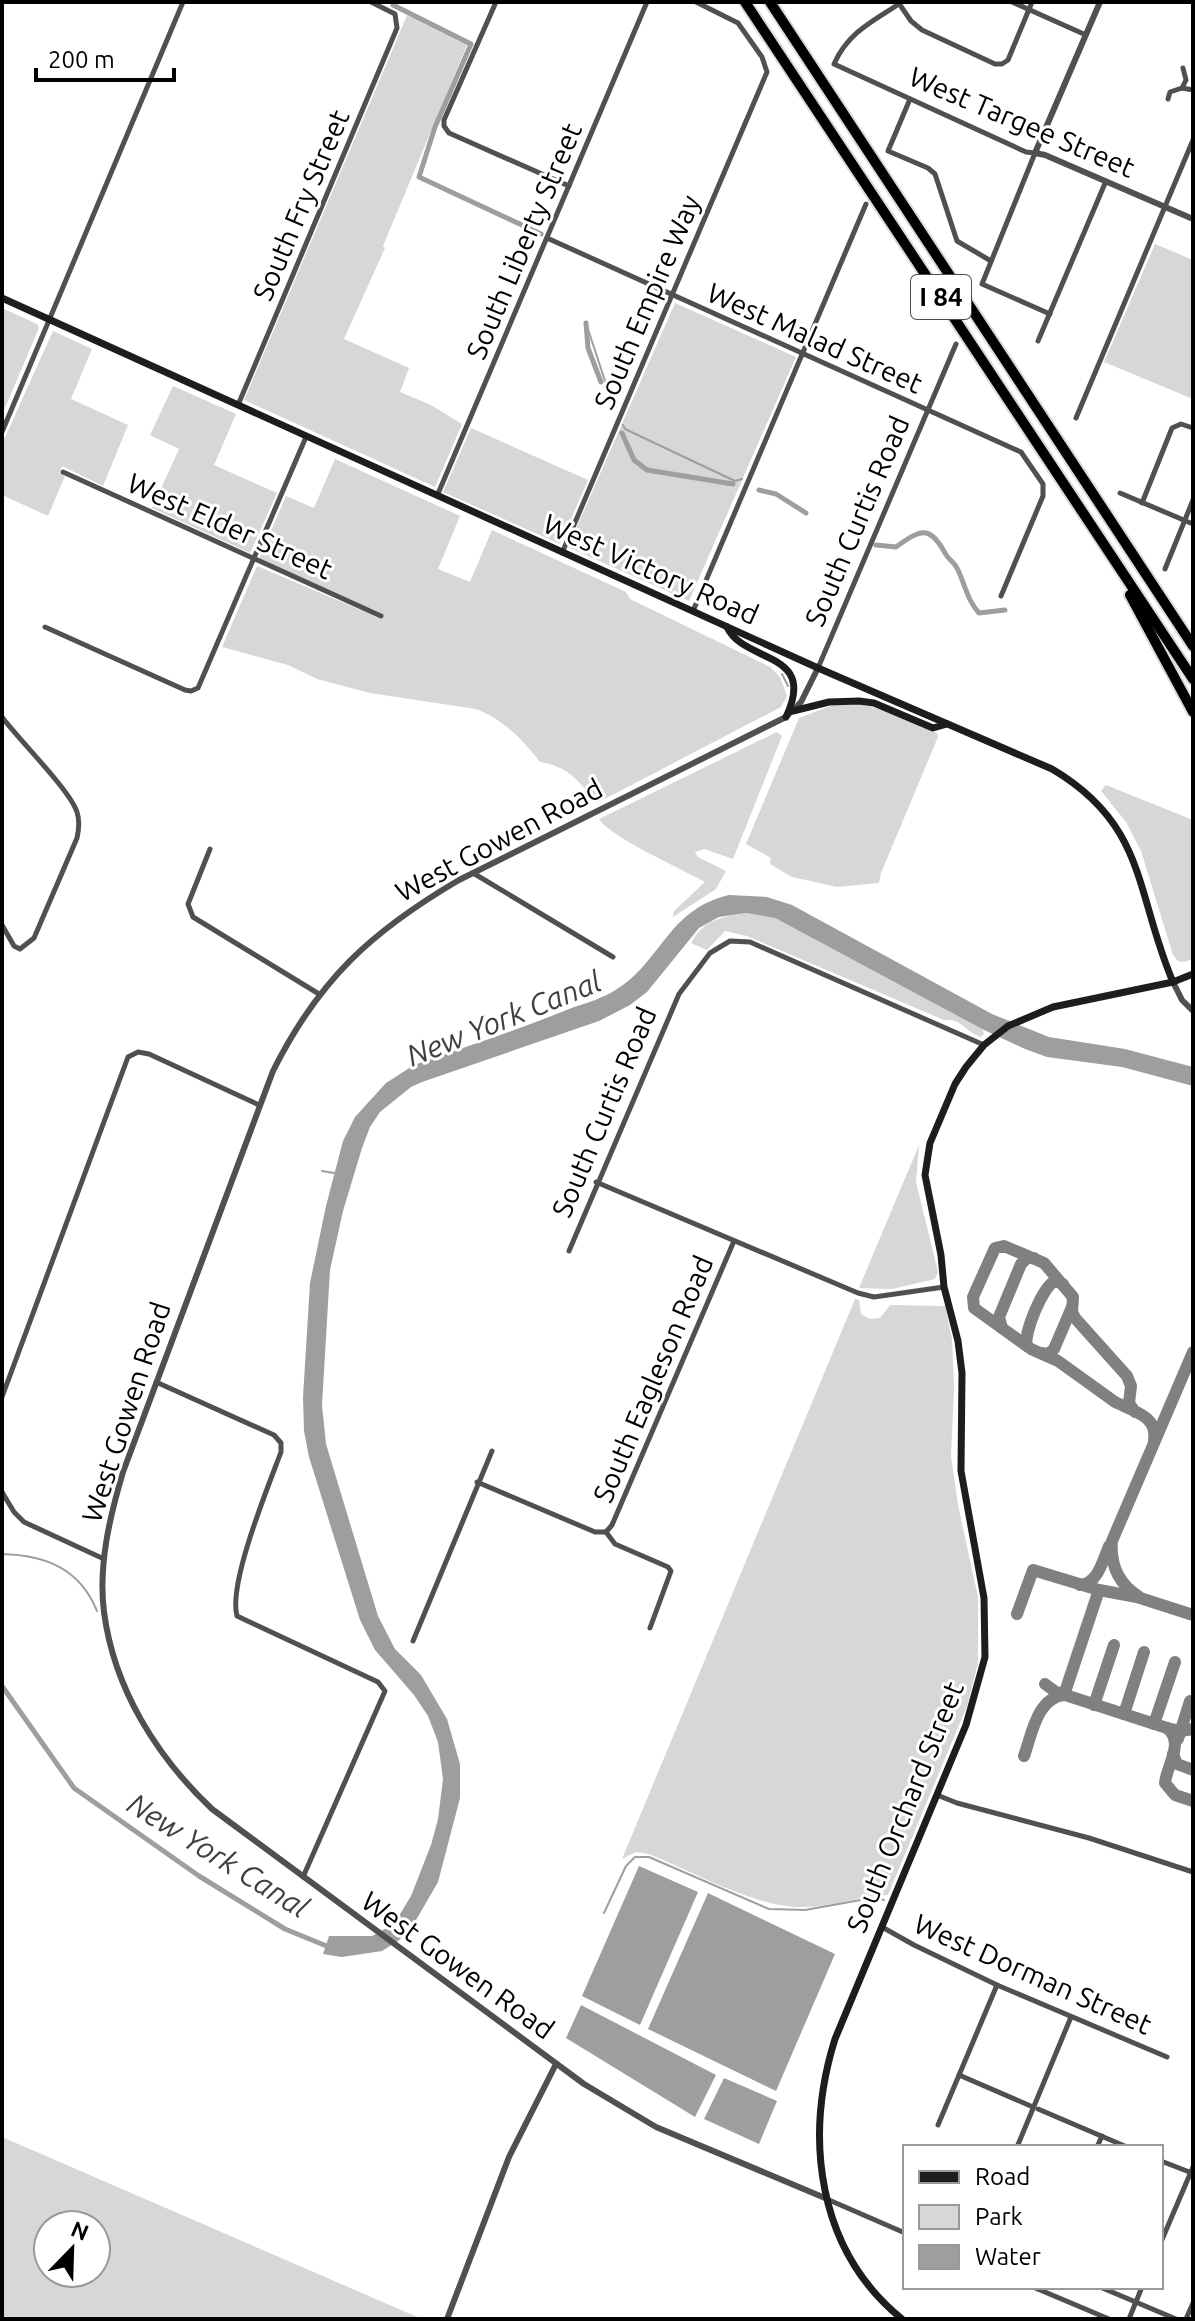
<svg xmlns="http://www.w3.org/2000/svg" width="1195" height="2321" viewBox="0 0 1195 2321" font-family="Ubuntu,sans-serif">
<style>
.green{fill:#d7d7d7;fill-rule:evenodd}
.water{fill:#9e9e9e}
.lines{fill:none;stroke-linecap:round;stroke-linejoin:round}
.stream{stroke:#9e9e9e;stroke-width:2}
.canal{stroke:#9e9e9e;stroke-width:5}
.taxiway{stroke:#808080;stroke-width:12}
.motorway-casing{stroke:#dbdbdb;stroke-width:14}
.minor{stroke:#505050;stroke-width:5}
.tertiary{stroke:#505050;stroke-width:6}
.secondary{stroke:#1d1d1d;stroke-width:7}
.motorway{stroke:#000;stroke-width:10}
.labels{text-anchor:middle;stroke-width:6;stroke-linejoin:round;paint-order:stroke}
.shield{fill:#fff;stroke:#4c4c4c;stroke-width:2}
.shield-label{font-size:26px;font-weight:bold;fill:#000}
.street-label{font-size:28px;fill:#000;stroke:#fff}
.water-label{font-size:30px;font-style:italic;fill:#3f3f3f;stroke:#fff}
</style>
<rect width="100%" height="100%" fill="#fff"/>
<!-- green -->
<g class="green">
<polygon points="408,13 469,40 383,246 385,248 344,339 409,368 400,392 431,405 462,424 435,487 244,400"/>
<polygon points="1155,244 1193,260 1193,399 1104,362"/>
<polygon points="675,303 796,357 689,601 568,547"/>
<polygon points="2,308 37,324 39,328 2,415"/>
<polygon points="53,331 92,349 71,399 128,425 103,486 62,466 59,473 65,476 48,516 2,495 2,444"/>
<polygon points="173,386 236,414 214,465 277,493 250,553 152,508 179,449 150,435"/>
<polygon points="471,428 588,480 560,544 443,492"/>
<path d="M335,459L460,516L438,569L470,582L492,530L626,592L630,599L770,667L780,677L787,696L781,707L597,803C578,781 570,767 540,762C522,739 504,720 476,709L370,693L317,679L288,665L222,647L257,566L382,619L383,614L259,559L286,496L314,508Z"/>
<polygon points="861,704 886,711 937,733 938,737 881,873 879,883 837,887 792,877 770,864 771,858 746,844 799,718 833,705"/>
<path d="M777,732L782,736L733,859L704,849L695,852L698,857L726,871L716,889L673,917L674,911L705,882C682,869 610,837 599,819Z"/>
<polygon points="1106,785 1193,820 1193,959 1184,962 1178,961 1173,955 1141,851 1126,822 1101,791"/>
<path d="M746,913L775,918L982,1029L984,1034L981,1037C966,1033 962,1018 944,1020L747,936L725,931L707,950L691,943C703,920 721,917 746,913Z"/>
<polygon points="919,1145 916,1182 938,1272 935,1279 892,1289 859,1288"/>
<path d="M855,1299L859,1300L861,1314L870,1319L880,1318L890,1305L945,1306L952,1339L954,1388L951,1456L958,1505L978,1597V1663L967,1706L888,1895C858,1896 831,1908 801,1907C755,1907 693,1872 649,1854L636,1852L622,1859Z"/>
<path d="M2,2137L422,2319H2ZM48,2225H96V2273H48Z"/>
</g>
<!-- water -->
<g class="water">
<path d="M729,895L767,897L792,905L992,1014L1049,1037L1125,1049L1193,1067V1086L1122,1067L1047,1057L1025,1049L982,1029L775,918L746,913L719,917L699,928L647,992L630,1005L599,1021L422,1082L411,1087L380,1112L370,1127L362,1148L343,1211L330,1270L322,1405L326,1444L378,1616L395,1649L421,1675L447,1719L460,1764V1798L438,1882L412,1927L398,1941L382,1951L342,1957L323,1954L329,1936H372L394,1924L411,1896L431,1845L438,1819L443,1779L438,1742L428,1716L414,1695L375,1650L360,1620L309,1457L304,1431L303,1397L310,1283L326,1206L343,1141L355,1117L386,1083L414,1065C464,1047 515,1031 564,1011C581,1004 597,1001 614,991C662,963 666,910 729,895Z"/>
<polygon points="639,1866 698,1892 640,2025 582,1996"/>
<polygon points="708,1893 835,1954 776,2091 648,2029"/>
<polygon points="581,2005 716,2075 695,2117 566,2038"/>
<polygon points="724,2078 777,2101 759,2144 704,2119"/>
</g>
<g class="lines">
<!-- stream -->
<g class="stream">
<polyline points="586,323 606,384"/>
<polyline points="623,425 625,429 735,481 742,479"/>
<polyline points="782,674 788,686"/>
<polyline points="322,1171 334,1173"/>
<path d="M2,1554C46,1555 80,1569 97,1611"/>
<polyline points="604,1913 626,1866 635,1857 649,1857 769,1909 805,1910 872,1898 884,1900"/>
</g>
<!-- canal -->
<g class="canal">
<polyline points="393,5 471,44 435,127 419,177 541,234"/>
<polyline points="586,323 588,348 601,382"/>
<polyline points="622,433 634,460 647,470 733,484"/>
<polyline points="759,490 776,494 806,513"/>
<path d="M876,545L896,547C920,530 929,524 945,553C948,559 954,562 957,568C965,584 967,600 979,613L1005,610"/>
<polyline points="2,1686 74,1788 199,1876 285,1929 329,1947"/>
</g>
<!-- taxiway -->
<g class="taxiway">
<polyline points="1002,1328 999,1317 1021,1264 1027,1258 1034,1258"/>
<path d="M1027,1346C1023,1334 1043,1286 1055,1281L1063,1284"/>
<polyline points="1041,1353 1048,1354 1054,1349 1072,1307"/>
<path d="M1135,1412L1129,1403L1131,1386L1127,1376L1075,1318L1072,1312L1073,1297L1044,1263L1004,1246L995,1248L973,1297L974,1308L1031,1349L1058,1361L1115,1402C1133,1411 1158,1416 1154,1440"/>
<path d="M1080,1585C1098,1584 1103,1560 1109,1546"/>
<path d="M1138,1596C1118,1583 1110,1565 1112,1541L1193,1352"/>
<polyline points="1017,1614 1033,1570 1099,1590"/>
<polyline points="1045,1684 1056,1692 1167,1728 1181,1731 1193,1729"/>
<polyline points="1094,1705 1114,1645"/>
<polyline points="1124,1714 1144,1652"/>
<polyline points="1154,1724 1175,1662"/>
<path d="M1167,1728C1185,1743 1167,1764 1165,1783L1175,1795L1193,1801"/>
<polyline points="1178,1739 1190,1701"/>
<polyline points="1173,1754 1177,1764 1193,1770"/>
<path d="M1024,1756C1032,1734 1037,1698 1064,1695L1099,1590L1137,1597L1193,1615"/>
</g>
<defs>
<g id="motorway">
<polyline points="745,2 1193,679"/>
<polyline points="770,2 1193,646"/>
<polyline points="1130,595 1193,712"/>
</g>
</defs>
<!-- motorway casing -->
<use href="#motorway" class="motorway-casing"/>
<!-- minor -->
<g class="minor">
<polyline points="496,2 444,120 444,126 449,133 569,186"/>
<polyline points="898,2 911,21 922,30 995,64 1002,64 1008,60 1032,2"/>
<polyline points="1012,2 1086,35"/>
<path d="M899,4C871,22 848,33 834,64L1026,152L1035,153L982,284L1050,314"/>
<polyline points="1182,88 1186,80 1183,68"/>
<polyline points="910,99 888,151 928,168 935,174 957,241 991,261"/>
<polyline points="1168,99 1170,92 1182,88 1193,90"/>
<polyline points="547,238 1021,452 1043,484 1043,496 1001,596"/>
<polyline points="1038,341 1106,181"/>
<polyline points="238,405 397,28 395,14 371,2"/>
<polyline points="1076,418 1193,140"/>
<polyline points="2,432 183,2"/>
<polyline points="63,472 381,616"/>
<polyline points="1120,493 1193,524"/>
<polyline points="437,496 647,2"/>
<polyline points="1142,503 1172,428 1181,424 1193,428"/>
<polyline points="562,553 767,72 762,57 738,23 696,2"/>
<polyline points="1165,569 1193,500"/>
<polyline points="693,611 866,204"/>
<polyline points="45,627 185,690 191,691 198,688 306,437"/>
<polyline points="818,668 956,344"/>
<path d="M2,717C19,740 69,789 77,812C80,821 79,829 77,838L34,938L20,949L14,946L2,925"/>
<polyline points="210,849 188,904 193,917 319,994"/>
<polyline points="473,873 613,957"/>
<polyline points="596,1182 858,1293 874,1297 944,1287"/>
<polyline points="569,1251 679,994 710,953 730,941 750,942 984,1045"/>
<path d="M156,1382L274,1435L281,1443V1452C268,1487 228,1584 237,1616L378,1682L385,1691L303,1877"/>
<polyline points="2,1397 128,1057 138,1052 149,1054 259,1105"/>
<polyline points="477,1482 595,1532 606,1532"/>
<polyline points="2,1492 14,1512 24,1522 104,1559"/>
<polyline points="606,1532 612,1525 734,1241"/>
<polyline points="606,1532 615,1544 668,1567 671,1571 650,1628"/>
<polyline points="413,1641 492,1451"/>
<polyline points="937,1795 957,1803 1089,1838 1193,1872"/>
<polyline points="882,1927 914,1945 997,1985 1167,2057"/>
<polyline points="959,2075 1033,2107"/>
<polyline points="1038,2109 1127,2147"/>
<polyline points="938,2125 997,1985"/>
<polyline points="1017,2147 1071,2017"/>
<polyline points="1097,2147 1102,2136"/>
<polyline points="1161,2161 1192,2173"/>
<polyline points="829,2200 905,2233"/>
<polyline points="1161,2242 1193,2167"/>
<polyline points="1033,2287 1109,2319"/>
<polyline points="1100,2287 1176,2319"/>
<polyline points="1129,2319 1142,2287"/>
<polyline points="1186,2319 1193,2303"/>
</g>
<!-- tertiary -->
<g class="tertiary">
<polyline points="1100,2 1035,153 1045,155 1193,219"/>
<path d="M818,668L801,702L786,717L459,880C372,931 319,979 273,1071L123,1472C110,1516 98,1565 104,1612C114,1689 157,1757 212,1809L584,2084L656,2127L825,2198"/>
<polyline points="1173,982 1182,1000 1193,1011"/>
<polyline points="447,2319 509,2157 556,2064"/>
</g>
<!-- secondary -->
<g class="secondary">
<path d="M2,298L818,668L1052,769C1147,825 1135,893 1173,982"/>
<path d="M727,627C744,664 818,650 786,717"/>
<polyline points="793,711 829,702 859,701 874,703 933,728 947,724"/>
<path d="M902,2319C817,2250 804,2138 835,2039L966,1725L985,1657L984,1598L961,1471L962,1373L958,1341L944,1287L941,1255L925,1175L930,1143L955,1084L966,1067L984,1045L1008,1026L1053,1007L1173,982L1193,974"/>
</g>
<!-- motorway -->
<use href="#motorway" class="motorway"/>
</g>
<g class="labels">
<!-- shield labels -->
<rect class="shield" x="911" y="275" width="60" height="44" rx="6"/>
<g class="shield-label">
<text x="941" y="306">I 84</text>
</g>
<!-- street labels -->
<g class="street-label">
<text transform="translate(1022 122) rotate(23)" y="10">West Targee Street</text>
<text transform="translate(301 205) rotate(-67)" y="10">South Fry Street</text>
<text transform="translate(524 241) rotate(-67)" y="10">South Liberty Street</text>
<text transform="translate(647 302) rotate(-67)" y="10">South Empire Way</text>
<text transform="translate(815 338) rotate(24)" y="10">West Malad Street</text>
<text transform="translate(857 521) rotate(-67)" y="10">South Curtis Road</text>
<text transform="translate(230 526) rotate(24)" y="10">West Elder Street</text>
<text transform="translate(651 569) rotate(24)" y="10">West Victory Road</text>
<text transform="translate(499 840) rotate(-28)" y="10">West Gowen Road</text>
<text transform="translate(604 1112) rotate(-67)" y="10">South Curtis Road</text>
<text transform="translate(653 1379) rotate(-67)" y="10">South Eagleson Road</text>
<text transform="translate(126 1412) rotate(-72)" y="10">West Gowen Road</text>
<text transform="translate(905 1807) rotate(-68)" y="10">South Orchard Street</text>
<text transform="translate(458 1965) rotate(36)" y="10">West Gowen Road</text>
<text transform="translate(1033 1974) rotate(24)" y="10">West Dorman Street</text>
</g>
<!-- water labels -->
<g class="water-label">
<text transform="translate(504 1019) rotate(-22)" y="10">New York Canal</text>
<text transform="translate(218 1856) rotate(32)" y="10">New York Canal</text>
</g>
</g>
<!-- border -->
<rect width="1195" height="2321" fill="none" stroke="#000000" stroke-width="8"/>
<!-- legend -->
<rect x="903" y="2145" width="260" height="144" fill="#ffffff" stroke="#999999" stroke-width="2"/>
<rect x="919" y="2171" width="40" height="12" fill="#1d1d1d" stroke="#999999" stroke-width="2"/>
<text x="975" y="2185" font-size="24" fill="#000000">Road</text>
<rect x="919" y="2205" width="40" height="24" fill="#d7d7d7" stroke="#999999" stroke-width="2"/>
<text x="975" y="2225" font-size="24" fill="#000000">Park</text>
<rect x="919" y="2245" width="40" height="24" fill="#9e9e9e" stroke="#999999" stroke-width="2"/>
<text x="975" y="2265" font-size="24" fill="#000000">Water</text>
<!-- north arrow -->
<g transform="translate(72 2249) rotate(23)"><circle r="38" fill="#ffffff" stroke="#999999" stroke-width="2"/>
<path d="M0-6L14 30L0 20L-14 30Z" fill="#000000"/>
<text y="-12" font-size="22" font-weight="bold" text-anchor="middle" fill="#000000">N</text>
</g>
<!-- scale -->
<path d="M36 68v12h138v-12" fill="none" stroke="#000000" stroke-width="4"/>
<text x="48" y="68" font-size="24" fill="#000000" stroke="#ffffff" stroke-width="6" paint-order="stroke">200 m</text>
</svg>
